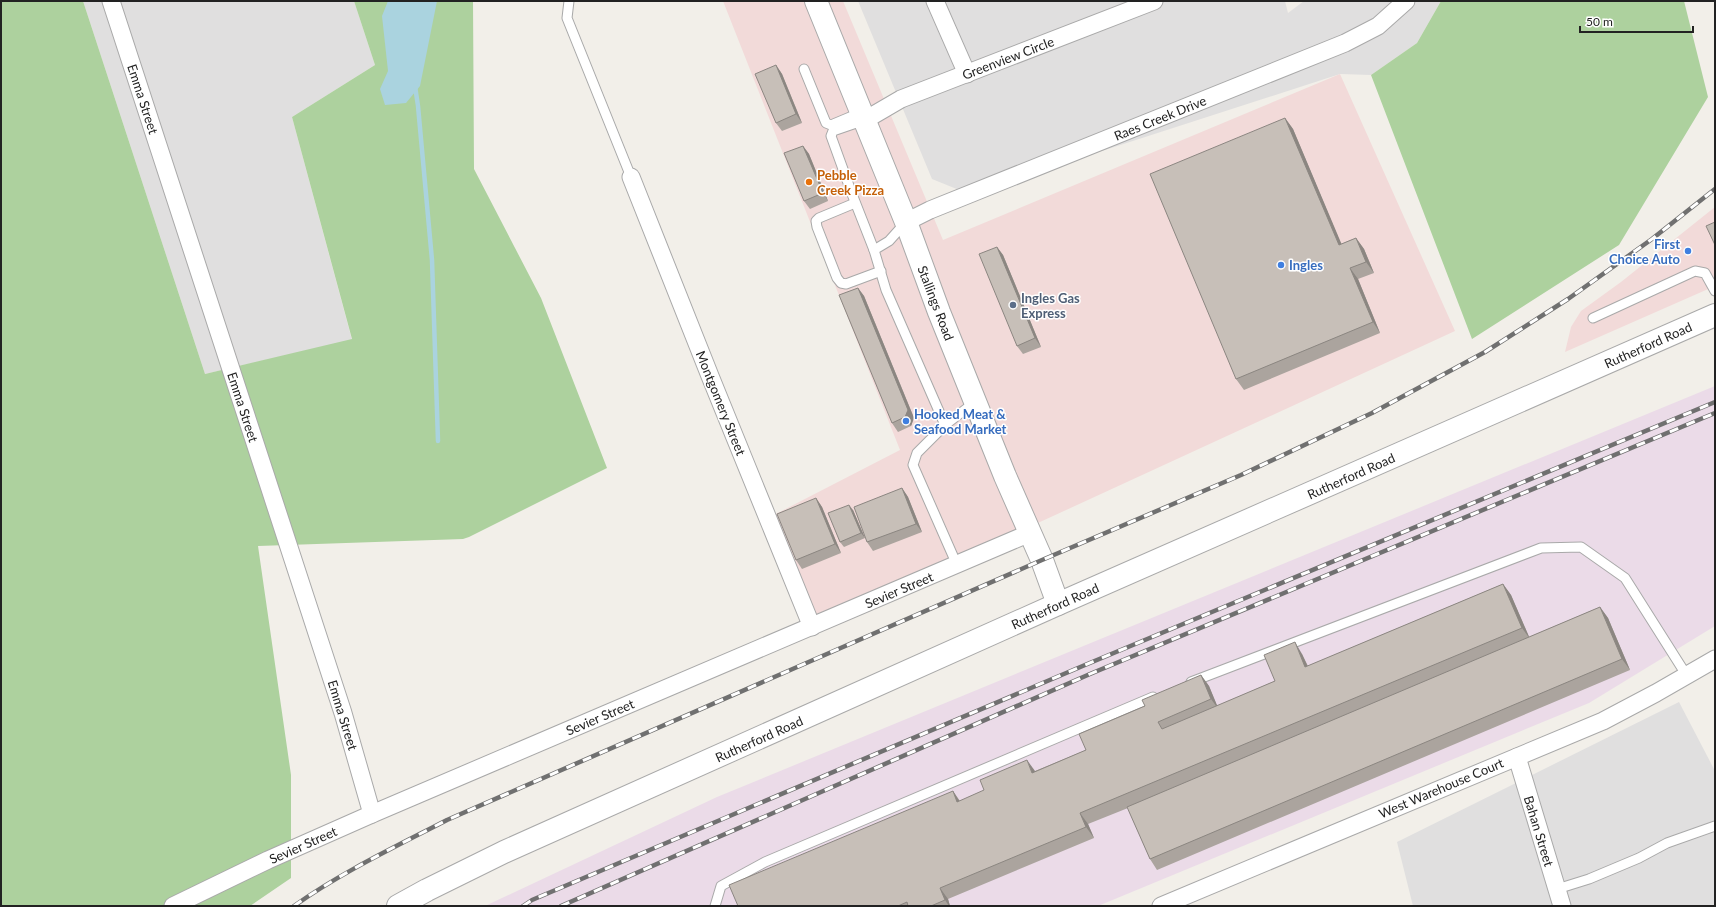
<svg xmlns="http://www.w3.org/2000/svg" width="1716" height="907" viewBox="0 0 1716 907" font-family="Lato,sans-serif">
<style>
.residential{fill:#e0dfdf}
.commercial{fill:#f2dad9}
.industrial{fill:#ebdbe8}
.forest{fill:#add19e}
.water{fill:#aad3df}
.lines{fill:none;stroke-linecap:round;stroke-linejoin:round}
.stream{stroke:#aad3df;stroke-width:4.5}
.service-casing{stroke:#a9a9a9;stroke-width:11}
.minor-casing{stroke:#a9a9a9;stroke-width:19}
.tertiary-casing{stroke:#a9a9a9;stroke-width:24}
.service{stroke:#fff;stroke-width:9}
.minor{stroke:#fff;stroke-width:17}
.tertiary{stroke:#fff;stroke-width:22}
.rail-casing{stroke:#707070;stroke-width:4.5}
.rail{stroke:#fff;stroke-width:3;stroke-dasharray:9;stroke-linecap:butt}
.wall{fill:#aba49e}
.shaded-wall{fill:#8b8681}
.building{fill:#c7bfb8;stroke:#8b8681}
.food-dot{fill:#e8710a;stroke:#fff;stroke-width:1.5}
.shop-dot{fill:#3f7fe0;stroke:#fff;stroke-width:1.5}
.service-dot{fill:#5c6f8a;stroke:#fff;stroke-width:1.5}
.labels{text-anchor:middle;stroke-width:3;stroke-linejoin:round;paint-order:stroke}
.street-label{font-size:13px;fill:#222;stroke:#fff}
.food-label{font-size:13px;font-weight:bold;fill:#c56008;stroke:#fff;text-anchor:start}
.shop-label{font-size:13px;font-weight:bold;fill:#366cbe;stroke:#fff;text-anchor:start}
.service-label{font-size:13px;font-weight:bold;fill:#4e5e75;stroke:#fff;text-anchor:start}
</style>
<rect width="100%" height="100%" fill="#f2efe9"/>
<!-- residential -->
<g class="residential">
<polygon points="83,1 354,1 375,65 292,117 352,340 205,374"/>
<polygon points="858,1 1285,1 1288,13 1304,1 1441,1 1417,43 1371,75 1340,74 969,194 932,179"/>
<polygon points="1679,702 1715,771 1715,906 1413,906 1397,842"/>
</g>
<!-- commercial -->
<g class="commercial">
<polygon points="723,1 843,1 943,240 1340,74 1455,331 812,627 768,518 900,450"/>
<polygon points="1715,207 1715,286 1565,352 1571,327 1581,311 1621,282"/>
</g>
<!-- industrial -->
<polygon class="industrial" points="1715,386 1715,626 1589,703 1098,906 485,906 717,797"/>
<!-- forest -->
<g class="forest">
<polygon points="1,1 83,1 205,374 352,339 292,117 375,65 354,1 473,1 474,169 541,298 607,468 469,537 463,539 258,546 291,775 291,878 250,906 1,906"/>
<polygon points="1441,1 1684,1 1708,97 1619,245 1472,339 1371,75 1417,43"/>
</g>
<!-- water -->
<polygon class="water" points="388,1 437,1 420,86 406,103 385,105 380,89 388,71 382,16"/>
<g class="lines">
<!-- stream -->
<polyline class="stream" points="415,86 418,106 432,260 438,441"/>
<defs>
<g id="service">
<polyline points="569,1 567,18 631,177"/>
<polyline points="804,69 826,123 831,125 862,112"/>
<polyline points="865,120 833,131 831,136 852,194 874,250"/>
<polyline points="855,203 819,218 816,221 817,227 837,278 841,283 846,284 881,271"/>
<polyline points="906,222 889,241 874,250 886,290 945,425"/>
<polyline points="1593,318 1695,271 1705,273 1715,291"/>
<polyline points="957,565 913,465 917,453 945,425 975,402"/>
<polyline points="1191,682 1541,548 1581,547 1625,578 1687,676"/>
<polyline points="1557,889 1589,879 1639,858 1667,843 1715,826"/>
<polyline points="715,906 721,886 765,862 1153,697"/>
</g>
<g id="minor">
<polyline points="111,1 343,713 372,814"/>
<polyline points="935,1 967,74"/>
<polyline points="865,120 901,99 1154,1"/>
<polyline points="631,177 710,376 812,627"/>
<polyline points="906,222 930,210 1345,43 1378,26 1406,1"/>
<polyline points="1517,757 1562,906"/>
<polyline points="173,906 268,860 372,814 1030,533"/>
<polyline points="1161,906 1603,721 1656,693 1715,659"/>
</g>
<g id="tertiary">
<polyline points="816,1 906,222 939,312 1005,476 1042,560 1058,604"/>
<polyline points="398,906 427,890 504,852 1058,604 1715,315"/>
</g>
</defs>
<!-- service casing -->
<use href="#service" class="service-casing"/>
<!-- minor casing -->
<use href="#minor" class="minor-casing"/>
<!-- tertiary casing -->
<use href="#tertiary" class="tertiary-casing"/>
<!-- service -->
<use href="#service" class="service"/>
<!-- minor -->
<use href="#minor" class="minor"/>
<!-- tertiary -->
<use href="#tertiary" class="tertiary"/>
<defs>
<g id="rail">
<path d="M294,906C342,872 395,847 447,820L1042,560L1241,475L1372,413L1485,352L1568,299L1652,239L1715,189"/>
<polyline points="523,906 532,900 1085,665 1715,402"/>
<polyline points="561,906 1090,674 1715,413"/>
</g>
</defs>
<!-- rail casing -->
<use href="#rail" class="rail-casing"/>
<!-- rail -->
<use href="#rail" class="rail"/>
</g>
<!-- wall -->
<g class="wall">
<polygon points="776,65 782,74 802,123 782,131 776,123"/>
<polygon points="1285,118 1293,129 1341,244 1356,238 1364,249 1374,273 1358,279 1380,333 1244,390 1236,379"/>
<polygon points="803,146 809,154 828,201 810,209 804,201"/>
<polygon points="997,247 1003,255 1041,347 1023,354 1017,346"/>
<polygon points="858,288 864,296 914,418 911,426 898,432 892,423"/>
<polygon points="902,488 908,497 922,532 873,551 867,542"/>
<polygon points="816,498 822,507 841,553 802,569 796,560"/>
<polygon points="853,510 865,538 844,547 840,542"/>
<polygon points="1503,584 1511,595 1529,637 1600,607 1608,618 1630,670 1157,870 1150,859 1128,808 1088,824 1094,838 948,899 950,906 738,906 953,791 960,801 1035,771 1086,750 1145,706 1201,675 1209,686 1217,706 1275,681 1302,654 1308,666"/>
</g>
<!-- shaded-wall -->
<g class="shaded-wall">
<polygon points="776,65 782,74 802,123 796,114"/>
<polygon points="1285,118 1293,129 1347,257 1339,245"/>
<polygon points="803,146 809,154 828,201 823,193"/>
<polygon points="1356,238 1364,249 1374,273 1366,262"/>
<polygon points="997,247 1003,255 1041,347 1035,338"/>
<polygon points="1350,268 1358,279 1380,333 1373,322"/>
<polygon points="858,288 864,296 914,418 911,426 905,417"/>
<polygon points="902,488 908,497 922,532 916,524"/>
<polygon points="816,498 822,507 841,553 835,544"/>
<polygon points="849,505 853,510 865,538 861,533"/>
<polygon points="1503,584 1511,595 1530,639 1522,628"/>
<polygon points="1600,607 1608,618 1630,670 1622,659"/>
<polygon points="1295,642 1302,654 1313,678 1305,667"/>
<polygon points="1201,675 1209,686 1219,710 1211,699"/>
<polygon points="1027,760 1035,771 1040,784 1032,773"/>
<polygon points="953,791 960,802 957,802"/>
<polygon points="1080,813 1088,824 1094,838 1086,827"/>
<polygon points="940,888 948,899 950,906 949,906 945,900"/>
</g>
<!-- building -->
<g class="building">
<polygon points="776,65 796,114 776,123 755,74"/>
<polygon points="1285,118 1339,245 1356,238 1366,262 1350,268 1373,322 1236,379 1150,174"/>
<polygon points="803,146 823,193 804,201 784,153"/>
<polygon points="1715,222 1715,245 1706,226"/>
<polygon points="997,247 1035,338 1017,346 979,254"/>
<polygon points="858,288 908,410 905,417 892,423 839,295"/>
<polygon points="902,488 916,524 867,542 854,507"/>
<polygon points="816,498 835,544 796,560 777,514"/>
<polygon points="849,505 861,533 840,542 828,513"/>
<polygon points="1503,584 1522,628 1080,813 1086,827 940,888 945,900 931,906 908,906 907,902 898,906 738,906 729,885 953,791 957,802 984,790 980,780 1027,760 1032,773 1086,750 1079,734 1145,706 1142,700 1201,675 1211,699 1158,722 1162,729 1275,681 1264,655 1295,642 1305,667"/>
<polygon points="1600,607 1622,659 1150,859 1127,807"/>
</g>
<!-- markers -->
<circle class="food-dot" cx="809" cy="182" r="4"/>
<g class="shop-dot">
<circle cx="1688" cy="251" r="4"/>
<circle cx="1281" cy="265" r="4"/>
<circle cx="906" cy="421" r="4"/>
</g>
<circle class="service-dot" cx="1013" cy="305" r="4"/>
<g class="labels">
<!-- street labels -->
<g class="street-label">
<text transform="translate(1008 58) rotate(-21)" y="5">Greenview Circle</text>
<text transform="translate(143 99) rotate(72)" y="5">Emma Street</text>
<text transform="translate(1160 118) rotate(-22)" y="5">Raes Creek Drive</text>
<text transform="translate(936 303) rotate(69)" y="5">Stallings Road</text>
<text transform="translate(1648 345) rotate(-24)" y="5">Rutherford Road</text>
<text transform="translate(721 403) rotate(68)" y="5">Montgomery Street</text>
<text transform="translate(243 407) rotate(72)" y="5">Emma Street</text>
<text transform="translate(1351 476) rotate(-24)" y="5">Rutherford Road</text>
<text transform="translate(899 590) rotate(-23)" y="5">Sevier Street</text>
<text transform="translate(1055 606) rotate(-24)" y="5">Rutherford Road</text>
<text transform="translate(343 715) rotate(73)" y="5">Emma Street</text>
<text transform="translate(600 717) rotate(-23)" y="5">Sevier Street</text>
<text transform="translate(759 739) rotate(-24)" y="5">Rutherford Road</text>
<text transform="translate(1441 788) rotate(-23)" y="5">West Warehouse Court</text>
<text transform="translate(1539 831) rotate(73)" y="5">Bahan Street</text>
<text transform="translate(303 845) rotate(-24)" y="5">Sevier Street</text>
</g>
<!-- food labels -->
<g class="food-label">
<text x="817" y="180">Pebble<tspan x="817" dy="15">Creek Pizza</tspan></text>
</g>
<!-- shop labels -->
<g class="shop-label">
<text x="1680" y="249" text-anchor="end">First<tspan x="1680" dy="15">Choice Auto</tspan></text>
<text x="1289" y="270">Ingles</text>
<text x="914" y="419">Hooked Meat &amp;<tspan x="914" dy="15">Seafood Market</tspan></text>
</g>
<!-- service labels -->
<g class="service-label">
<text x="1021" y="303">Ingles Gas<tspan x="1021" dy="15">Express</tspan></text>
</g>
</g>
<!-- border -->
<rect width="1716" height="907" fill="none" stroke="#222222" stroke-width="4"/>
<!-- scale -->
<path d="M1580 26v6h113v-6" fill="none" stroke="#222222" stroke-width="2"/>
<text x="1586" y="26" font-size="12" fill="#222222" stroke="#ffffff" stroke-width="3" paint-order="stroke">50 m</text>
</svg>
